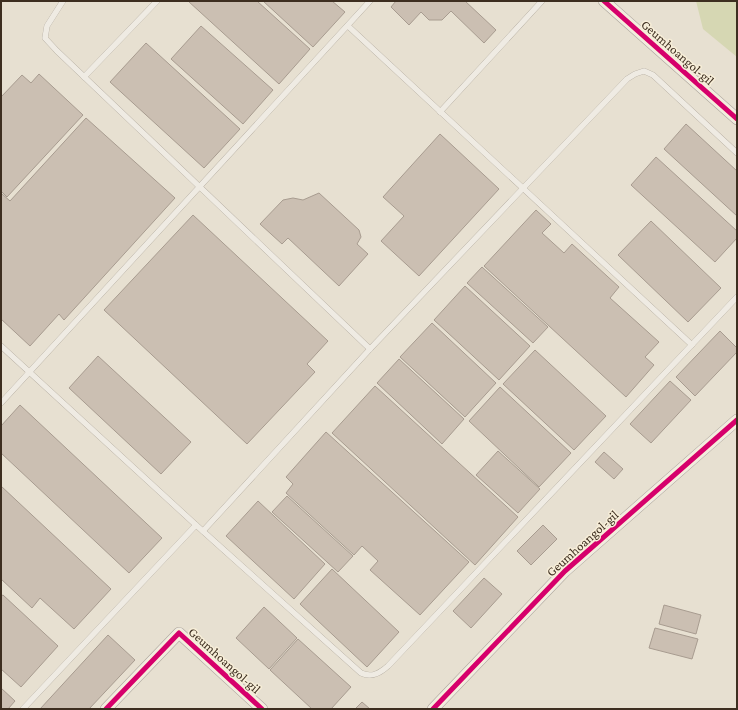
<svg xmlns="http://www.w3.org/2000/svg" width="738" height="710" viewBox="0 0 738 710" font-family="'Crimson Pro',serif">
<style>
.green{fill:#d6d7b3}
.building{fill:#cbbfb2;stroke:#a89c90}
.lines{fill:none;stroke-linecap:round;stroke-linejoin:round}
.service-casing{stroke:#ada599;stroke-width:6}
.minor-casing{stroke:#ada599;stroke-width:12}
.service{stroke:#efebe3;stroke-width:5.5}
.minor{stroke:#efebe3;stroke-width:11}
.cycleway-casing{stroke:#f7eed8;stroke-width:8}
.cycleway{stroke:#d6006c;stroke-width:5}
.labels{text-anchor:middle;stroke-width:3;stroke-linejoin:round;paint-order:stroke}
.street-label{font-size:13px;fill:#3d2e20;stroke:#f7eed8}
</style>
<rect width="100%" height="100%" fill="#e7e0d1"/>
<!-- green -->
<polygon class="green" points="696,1 737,1 737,57 703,29"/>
<!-- building -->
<g class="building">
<polygon points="188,1 257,1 310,49 279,84"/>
<polygon points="263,1 332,1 345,12 313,47"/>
<polygon points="396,1 465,1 496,30 484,43 451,11 442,20 429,20 421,12 409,25 391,7"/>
<polygon points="201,26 273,90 243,124 171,59"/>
<polygon points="146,43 240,129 204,168 110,82"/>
<polygon points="39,74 83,115 7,197 1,191 1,97 22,75 31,83"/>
<polygon points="86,118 175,198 64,320 59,314 30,346 1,319 1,193 10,201"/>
<polygon points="686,124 737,171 737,216 664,149"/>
<polygon points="440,134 499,189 419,276 381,241 404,216 383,197"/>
<polygon points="656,157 737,231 737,238 715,262 631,185"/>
<polygon points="319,193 359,230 361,237 357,244 368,254 339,286 288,238 282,244 260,224 283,200 293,198 303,200"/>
<polygon points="536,210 551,224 542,233 564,253 572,244 619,287 610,298 659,342 645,357 654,365 626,397 484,266"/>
<polygon points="193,215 328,341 307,364 315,372 247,444 104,310"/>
<polygon points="651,221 721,288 688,322 618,255"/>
<polygon points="482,267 548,327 533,343 467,283"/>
<polygon points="465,286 530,346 499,380 434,320"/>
<polygon points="432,323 496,383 465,417 400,357"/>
<polygon points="720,331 737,348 737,352 695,396 676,377"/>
<polygon points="535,350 606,416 574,450 503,384"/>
<polygon points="98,356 191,442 161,474 69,388"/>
<polygon points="399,359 464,419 442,444 377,383"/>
<polygon points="670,381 691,400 651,443 630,424"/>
<polygon points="375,386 518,517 475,565 332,433"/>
<polygon points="500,387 571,453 539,487 469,421"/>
<polygon points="20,405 162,538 129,573 1,453 1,426"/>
<polygon points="326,432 469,562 420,615 370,570 378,561 362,546 354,555 286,493 293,484 286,477"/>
<polygon points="498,451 540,489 518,513 476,475"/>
<polygon points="604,452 623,469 614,479 595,462"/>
<polygon points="1,486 111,589 74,629 40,598 32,608 1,579"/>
<polygon points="287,496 353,556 338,572 272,512"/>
<polygon points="258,501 325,564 294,599 226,536"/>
<polygon points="543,525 557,539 531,565 517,551"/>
<polygon points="332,569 399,632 367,667 300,604"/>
<polygon points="484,578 502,594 471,628 453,611"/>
<polygon points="3,595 58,646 21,687 1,669 1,596"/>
<polygon points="664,605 701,615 696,634 659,624"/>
<polygon points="264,607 297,638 269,669 236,638"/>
<polygon points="655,628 698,639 692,659 649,648"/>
<polygon points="108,635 135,660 89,709 40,709"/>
<polygon points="298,639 351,687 331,709 312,709 270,670"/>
<polygon points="1,688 15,701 8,709 1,709"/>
<polygon points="362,702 370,709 355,709"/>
</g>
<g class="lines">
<defs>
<g id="service">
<polyline points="63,1 47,26 45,38 57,51 370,349"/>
<polyline points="348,26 692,345"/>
<polyline points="84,77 157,1"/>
<polyline points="440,112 542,1"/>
<path d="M1,346L196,525L361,673C372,678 380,673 388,666L737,297"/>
<polyline points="1,403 370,1"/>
<polyline points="203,531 370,349 627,79 635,74 644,71 653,75 737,153"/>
<polyline points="23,709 196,525"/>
</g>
<g id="minor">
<polyline points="604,1 737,119"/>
<polyline points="106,709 179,633 262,709"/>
<polyline points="433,709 565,571 737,420"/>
</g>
</defs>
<!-- service casing -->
<use href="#service" class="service-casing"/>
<!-- minor casing -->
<use href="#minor" class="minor-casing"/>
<!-- service -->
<use href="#service" class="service"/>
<!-- minor -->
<use href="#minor" class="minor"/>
<defs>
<g id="cycleway">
<polyline points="604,1 737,119"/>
<polyline points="106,709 179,633 262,709"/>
<polyline points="433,709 565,571 737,420"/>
</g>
</defs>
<!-- cycleway casing -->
<use href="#cycleway" class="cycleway-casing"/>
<!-- cycleway -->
<use href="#cycleway" class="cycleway"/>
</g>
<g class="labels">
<!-- street labels -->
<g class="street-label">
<text transform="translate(678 52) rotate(41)" y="5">Geumhoangol-gil</text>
<text transform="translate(582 543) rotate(-42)" y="5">Geumhoangol-gil</text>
<text transform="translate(225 660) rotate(42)" y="5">Geumhoangol-gil</text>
</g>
</g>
<!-- border -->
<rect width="738" height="710" fill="none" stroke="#3d2e20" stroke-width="4"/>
</svg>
